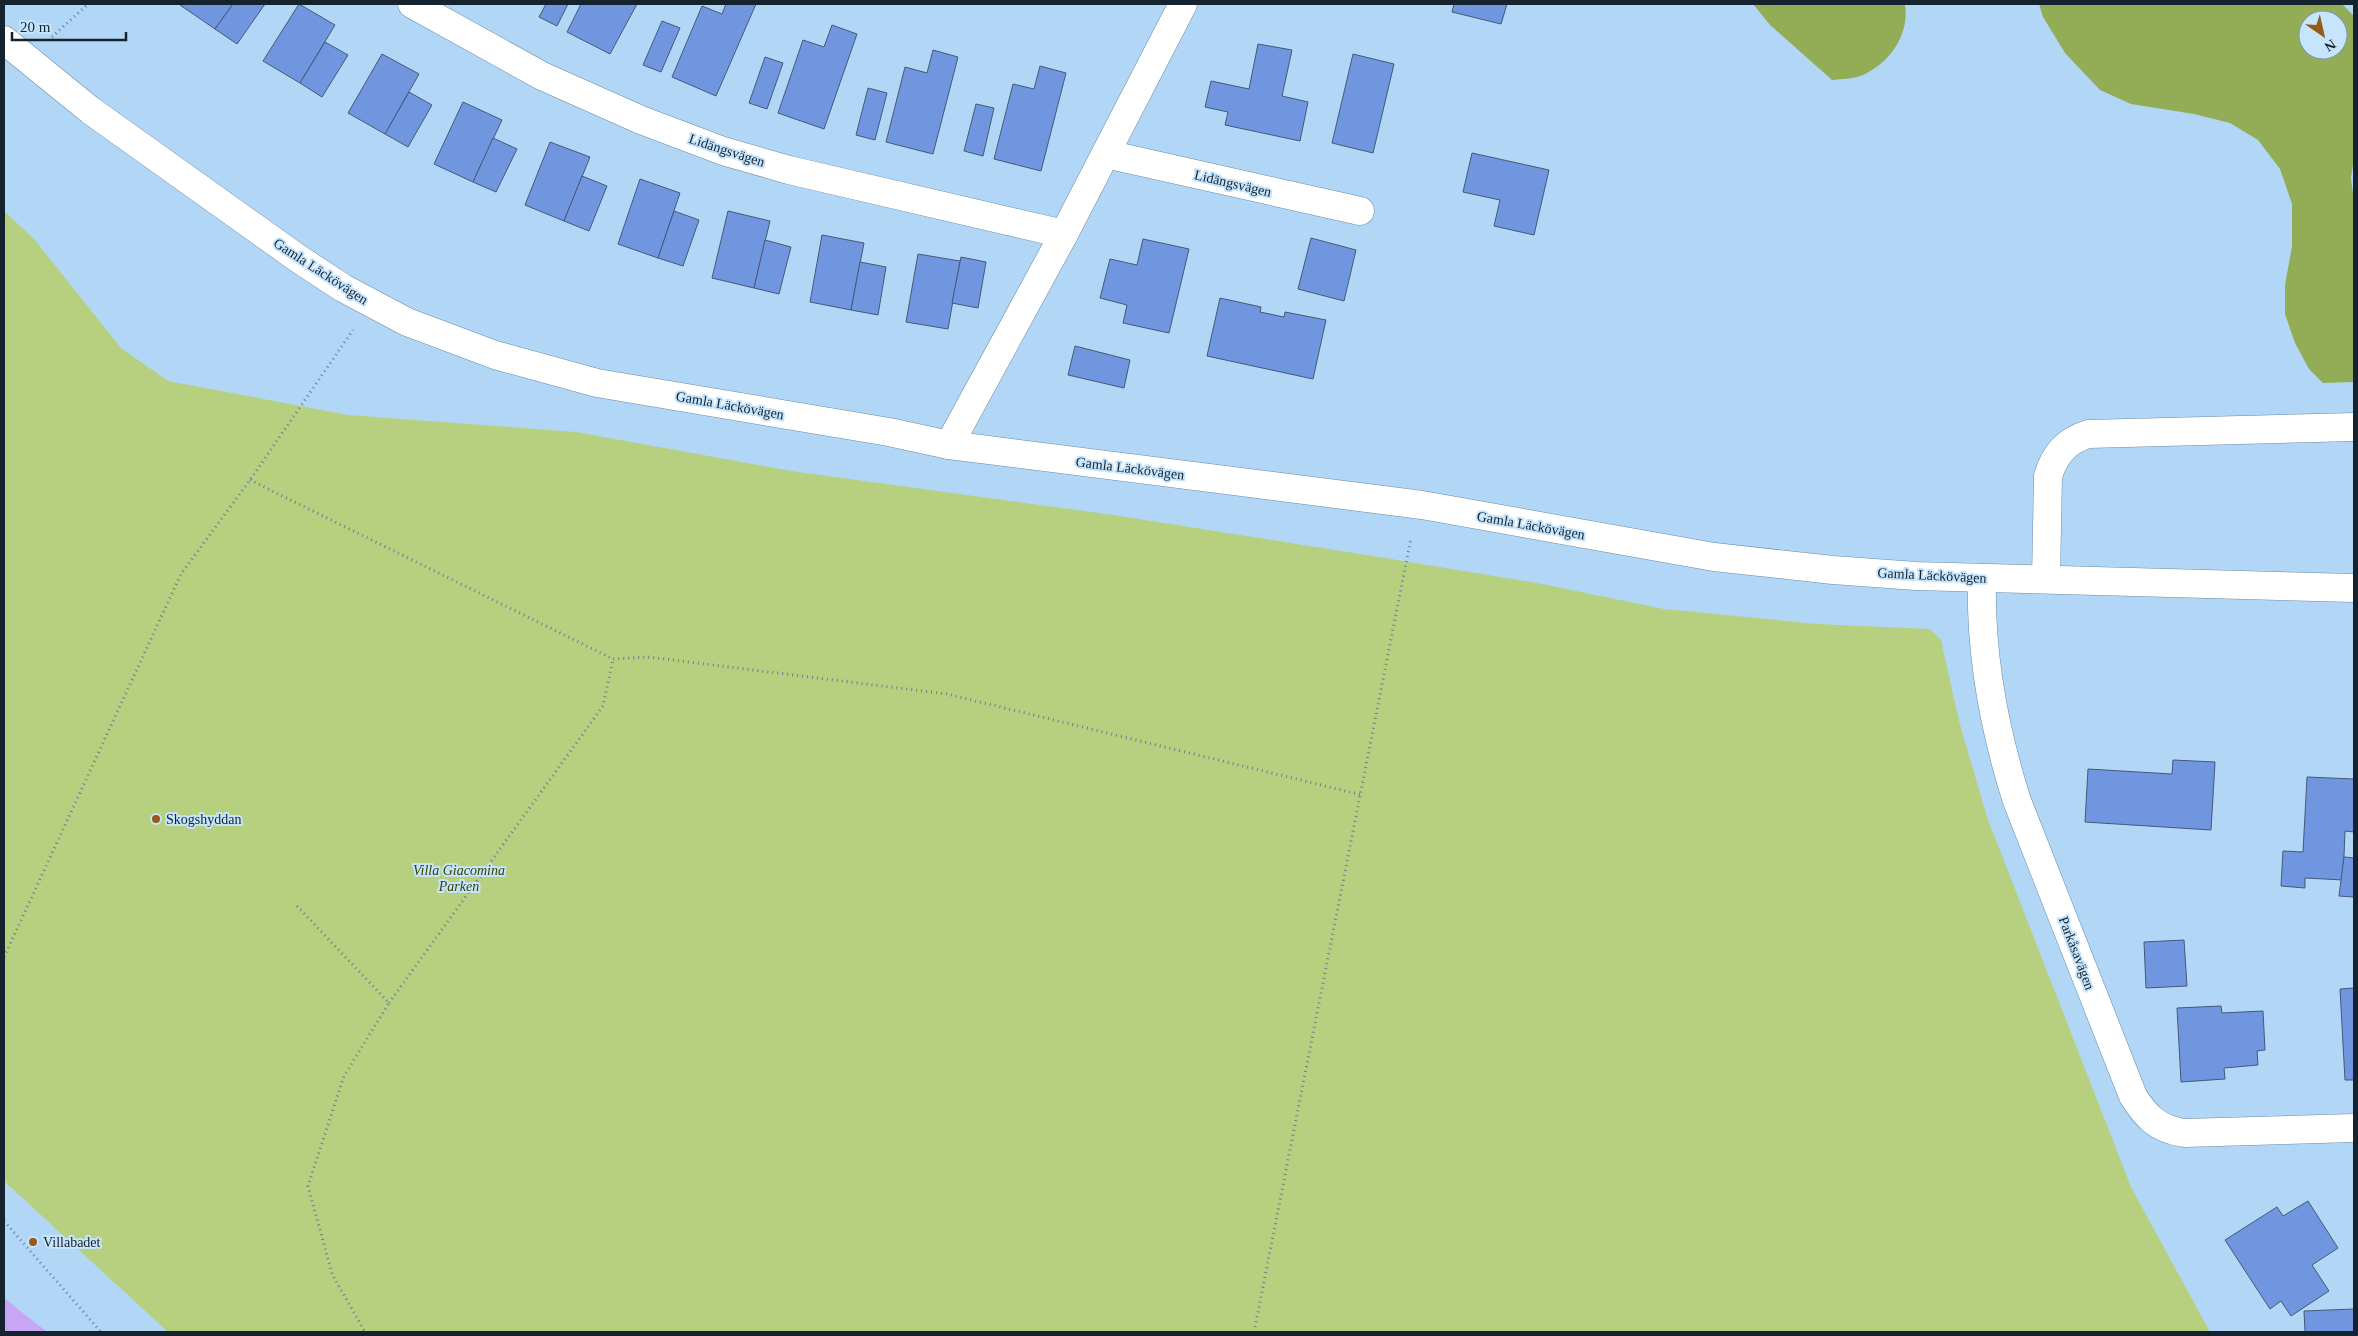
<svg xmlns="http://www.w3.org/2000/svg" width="2358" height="1336" viewBox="0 0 2358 1336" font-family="Georgia,serif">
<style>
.green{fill:#b6d07f}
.forest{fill:#93ad56;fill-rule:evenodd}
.water{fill:#c8a6f6}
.building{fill:#7196e0;stroke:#475778}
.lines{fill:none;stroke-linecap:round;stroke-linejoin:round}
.minor-casing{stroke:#688ba7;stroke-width:29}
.path{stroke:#668095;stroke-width:3;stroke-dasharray:1 4;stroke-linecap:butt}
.minor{stroke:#fff;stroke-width:28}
.poi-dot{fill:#955a19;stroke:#c6e4fc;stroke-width:2}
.labels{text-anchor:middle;stroke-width:4;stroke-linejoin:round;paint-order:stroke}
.street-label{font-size:14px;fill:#15232f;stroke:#c6e4fc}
.poi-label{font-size:14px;fill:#15232f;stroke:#c6e4fc;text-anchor:start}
.park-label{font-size:14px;font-style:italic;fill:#334300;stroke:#c6e4fc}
</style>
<rect width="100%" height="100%" fill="#b2d7f6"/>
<!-- green -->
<polygon class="green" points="4,211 34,239 121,348 168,381 348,415 576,432 791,471 1113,515 1373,556 1537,583 1664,609 1817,624 1930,629 1941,640 1959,721 1987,817 2131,1187 2210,1332 168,1332 4,1181"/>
<!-- forest -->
<g class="forest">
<path d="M1753,4H1905C1910,34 1890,63 1863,75C1854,79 1841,79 1832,80L1770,25Z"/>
<path d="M2039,4H2342L2353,15L2354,158L2351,178L2354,202V382L2323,383L2309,369L2295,343L2285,314V285L2292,246V204L2280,169L2258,140L2230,123L2194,114L2131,104L2100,90L2065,53L2043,17ZM2308,20H2338V50H2308Z"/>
</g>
<!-- water -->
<polygon class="water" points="4,1298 47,1332 4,1332"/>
<!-- building -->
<g class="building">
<polygon points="181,4 233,4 215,29 180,5"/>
<polygon points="233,4 265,4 237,44 215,29"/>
<polygon points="299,4 335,25 300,83 263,61"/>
<polygon points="546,4 568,4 557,26 539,17"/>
<polygon points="581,4 637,4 610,54 567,32"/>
<polygon points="726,4 756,4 716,96 672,77 702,6 722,14"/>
<polygon points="1454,4 1507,4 1501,24 1452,12"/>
<polygon points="662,21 680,28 661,72 643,65"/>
<polygon points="832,25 857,34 824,129 778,113 803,40 824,47"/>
<polygon points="325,42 348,55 322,97 300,83"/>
<polygon points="1258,44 1292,50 1282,96 1308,102 1300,141 1225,125 1228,112 1205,107 1211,81 1249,89"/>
<polygon points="933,50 958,57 933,154 886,142 905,67 927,73"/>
<polygon points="382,54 419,74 385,134 348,113"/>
<polygon points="1353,54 1394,64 1373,153 1332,143"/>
<polygon points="765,57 783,63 767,109 749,103"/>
<polygon points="1040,66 1066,73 1041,171 994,159 1013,84 1034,89"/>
<polygon points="868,88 887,93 875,140 856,135"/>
<polygon points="409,92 432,105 408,147 385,134"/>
<polygon points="463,102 502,120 473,182 434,164"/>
<polygon points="976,104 994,108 983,156 964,151"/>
<polygon points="493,138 517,149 496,192 473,182"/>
<polygon points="550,142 590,157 564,221 525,205"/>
<polygon points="1472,153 1549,170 1534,235 1494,226 1500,200 1463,192"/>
<polygon points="582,176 607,186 589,231 564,221"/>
<polygon points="640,179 680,193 658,258 618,244"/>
<polygon points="674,211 699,220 683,266 658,258"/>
<polygon points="728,211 770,221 754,288 712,278"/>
<polygon points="822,235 864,243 851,310 810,302"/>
<polygon points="1311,238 1356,250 1344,301 1298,289"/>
<polygon points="1143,239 1189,249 1169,333 1123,323 1127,305 1100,298 1110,259 1137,265"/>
<polygon points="765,240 791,247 779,294 754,288"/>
<polygon points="918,254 960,261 948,329 906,322"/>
<polygon points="961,257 986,262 978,308 952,303"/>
<polygon points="860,262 886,267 878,315 851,310"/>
<polygon points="1220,298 1261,307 1260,312 1284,317 1285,312 1326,320 1313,379 1207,356"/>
<polygon points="1075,346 1130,360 1124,388 1068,375"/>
<polygon points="2173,760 2215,762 2211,830 2085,822 2088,769 2172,774"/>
<polygon points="2307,777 2354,779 2354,832 2345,831 2343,880 2305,878 2305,888 2281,886 2283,851 2303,852"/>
<polygon points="2344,857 2354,858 2354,897 2339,896"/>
<polygon points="2184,940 2187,986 2146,988 2144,942"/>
<polygon points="2354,988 2354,1080 2345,1080 2340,989"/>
<polygon points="2221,1006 2222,1013 2263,1011 2265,1050 2257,1051 2258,1065 2224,1068 2225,1079 2181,1082 2177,1008"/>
<polygon points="2308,1201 2338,1248 2312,1265 2329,1291 2291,1316 2281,1301 2270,1309 2225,1240 2277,1207 2283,1216"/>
<polygon points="2354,1309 2354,1332 2305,1332 2304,1311"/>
</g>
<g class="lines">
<defs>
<g id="minor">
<polyline points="412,4 542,76 641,120 723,151 789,170 1064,234"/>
<polyline points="4,40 90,110 296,257 343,288 407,322 495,355 597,383 889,432 949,445 1422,505 1714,557 1833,570 1916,576 2354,588"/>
<polyline points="1106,154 1360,211"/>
<polyline points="949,445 1064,234 1183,4"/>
<path d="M1982,578C1980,654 1994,729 2017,801L2133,1096C2146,1117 2158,1129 2184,1133L2354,1128"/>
<path d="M2046,579L2048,476C2055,454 2066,441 2088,434L2354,427"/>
</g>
</defs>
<!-- minor casing -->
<use href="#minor" class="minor-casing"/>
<!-- path -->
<g class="path">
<polyline points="52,37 88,4"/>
<polyline points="250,480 613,659 648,657 947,694 1362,795"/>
<polyline points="297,906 389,1003 344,1076 308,1186 332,1274 365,1332"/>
<polyline points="4,957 181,574 250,480 353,330"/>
<polyline points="389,1003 603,706 613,659"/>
<polyline points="4,1221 101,1332"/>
<polyline points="1254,1332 1411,538"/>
</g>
<!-- minor -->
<use href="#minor" class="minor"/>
</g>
<!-- markers -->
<g class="poi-dot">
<circle cx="156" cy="819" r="5"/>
<circle cx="33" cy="1242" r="5"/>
</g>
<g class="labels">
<!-- street labels -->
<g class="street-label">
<text transform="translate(727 150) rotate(18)" y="5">Lidängsvägen</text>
<text transform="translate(1233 183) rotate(13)" y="5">Lidängsvägen</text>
<text transform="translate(321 271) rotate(33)" y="5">Gamla Läckövägen</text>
<text transform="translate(730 405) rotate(10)" y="5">Gamla Läckövägen</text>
<text transform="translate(1130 468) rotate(7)" y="5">Gamla Läckövägen</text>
<text transform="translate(1531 525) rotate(10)" y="5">Gamla Läckövägen</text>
<text transform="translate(1932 575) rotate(3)" y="5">Gamla Läckövägen</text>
<text transform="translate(2077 953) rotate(69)" y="5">Parkåsavägen</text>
</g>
<!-- poi labels -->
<g class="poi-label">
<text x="166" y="824">Skogshyddan</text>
<text x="43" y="1247">Villabadet</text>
</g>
<!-- park labels -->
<g class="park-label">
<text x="459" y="875">Villa Giacomina<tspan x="459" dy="16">Parken</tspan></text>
</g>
</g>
<!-- border -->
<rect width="2358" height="1336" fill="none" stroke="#15232f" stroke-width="10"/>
<!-- north arrow -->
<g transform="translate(2323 35) rotate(146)"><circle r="24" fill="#c6e4fc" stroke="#7f97aa"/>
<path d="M0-4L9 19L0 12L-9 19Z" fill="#955a19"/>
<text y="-8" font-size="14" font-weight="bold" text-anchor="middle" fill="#15232f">N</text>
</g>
<!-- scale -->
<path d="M12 32v8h114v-8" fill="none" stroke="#15232f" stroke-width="2.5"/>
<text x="20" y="32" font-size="15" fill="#15232f" stroke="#c6e4fc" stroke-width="4" paint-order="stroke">20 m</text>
</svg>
